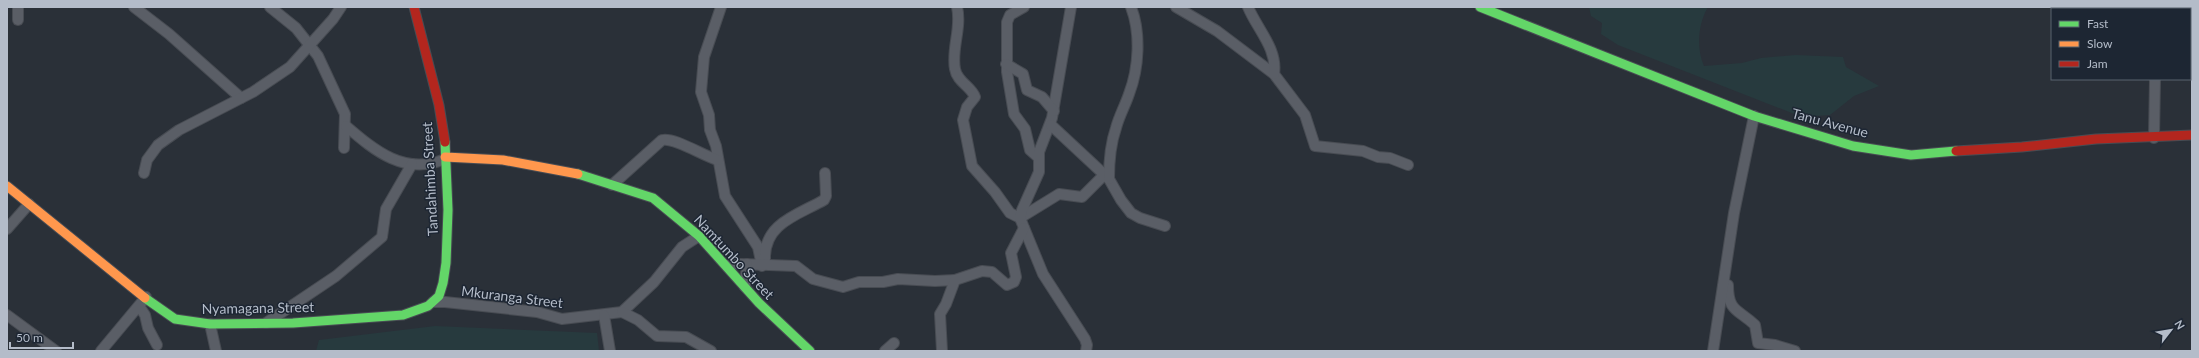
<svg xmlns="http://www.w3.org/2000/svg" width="2199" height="358" viewBox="0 0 2199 358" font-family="Lato,sans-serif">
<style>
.green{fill:#273a3e}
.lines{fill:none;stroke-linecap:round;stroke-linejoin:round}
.street-casing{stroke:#484c53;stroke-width:12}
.fast-casing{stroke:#484c53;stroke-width:11}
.slow-casing{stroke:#484c53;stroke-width:11}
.jam-casing{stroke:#484c53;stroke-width:11}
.street{stroke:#5a5e66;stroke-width:10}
.fast{stroke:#63d668;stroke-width:9}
.slow{stroke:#ff974d;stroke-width:9}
.jam{stroke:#b3261e;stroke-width:9}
.labels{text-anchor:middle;stroke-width:3;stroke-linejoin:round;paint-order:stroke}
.street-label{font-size:14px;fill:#b4bcc9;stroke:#1d2633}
</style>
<rect width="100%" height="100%" fill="#2a3038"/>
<!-- green -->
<g class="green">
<path d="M1589,7H1708C1698,24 1696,48 1704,66L1742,63L1761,58L1796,55L1843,57L1846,67L1879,86L1854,96L1830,115L1802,117L1618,45L1601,34L1602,23L1591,16Z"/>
<polygon points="435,326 597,333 599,351 316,351 319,340"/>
</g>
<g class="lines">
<defs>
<g id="street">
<polyline points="134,7 169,34 241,98"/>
<polyline points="270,7 296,28 318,56 345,114 344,148"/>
<polyline points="721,7 704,57 701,92 709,115 710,130 716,146 725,196 758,247 762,266"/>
<path d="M957,7C962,28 951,49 955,69C957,82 971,86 975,97L967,107L963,120L972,166L995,192L1010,213L1020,218L1059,194L1082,197L1104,175"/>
<polyline points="1024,7 1010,15 1007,22 1007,72 1014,114 1025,129 1030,150 1039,158"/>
<polyline points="1071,7 1052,118 1039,152 1039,172 1022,210 1020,218 1043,274 1085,339 1087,345 1086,351"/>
<polyline points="1176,7 1217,31 1274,74 1305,115 1315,146 1363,151 1378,157 1390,158 1408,165"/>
<path d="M1248,7C1257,29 1278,49 1274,74"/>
<polyline points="2160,9 2160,7"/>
<polyline points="18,20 18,7"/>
<polyline points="1006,64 1023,74 1027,90 1042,97 1054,111"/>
<polyline points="1051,125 1109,179 1121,200 1131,213 1140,218 1165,226"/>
<path d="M346,126C375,151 405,176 445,159"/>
<polyline points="2154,138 2155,79"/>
<polyline points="144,173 147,160 158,145 179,130 253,92 290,67 333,19 341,7"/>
<path d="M1109,179C1109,162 1110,145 1116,128C1119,116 1125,106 1129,94C1139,68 1141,33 1131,7"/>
<path d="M612,185L662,140C675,137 703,156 718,160"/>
<polyline points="7,229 29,204"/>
<path d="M765,259C764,223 798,215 824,200L826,196L825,173"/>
<polyline points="726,265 739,264 796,266 813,279 843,287 859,282 883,282 898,279 935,281 955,280"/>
<path d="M1728,285C1728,312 1738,309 1755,325L1758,343L1775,345L1795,351"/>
<polyline points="745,287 747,264"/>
<polyline points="433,302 445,302 537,312 562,319 622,312 654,282 682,247 699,236"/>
<polyline points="139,306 145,315 148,328 157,345"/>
<polyline points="622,312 638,320 657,336 686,337 711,351"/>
<polyline points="7,315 56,351"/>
<polyline points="604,315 610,351"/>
<polyline points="266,323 336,276 382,237 386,209 412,164"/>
<polyline points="210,324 216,351"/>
<polyline points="101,351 146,297"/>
<polyline points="885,351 894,343"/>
<polyline points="942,351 940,314 946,304 955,280 982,271 992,272 1007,285 1014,282 1016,277 1011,253 1024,228"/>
<polyline points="1713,351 1734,213 1754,116"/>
</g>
<g id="fast">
<polyline points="1480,7 1754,116 1853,146 1911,155 1956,151"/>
<polyline points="578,174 653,198 699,236 759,303 810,351"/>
<polyline points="145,298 175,319 210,324 293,323 403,315 428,306 439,296 443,283 446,263 448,210 445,142"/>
</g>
<g id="slow">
<polyline points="445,157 503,160 578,174"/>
<polyline points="7,186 145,298"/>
</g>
<g id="jam">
<polyline points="414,7 439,105 445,142"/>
<polyline points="1956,151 2022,147 2096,139 2192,135"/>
</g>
</defs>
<!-- street casing -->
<use href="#street" class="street-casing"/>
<!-- fast casing -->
<use href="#fast" class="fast-casing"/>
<!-- slow casing -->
<use href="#slow" class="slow-casing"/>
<!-- jam casing -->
<use href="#jam" class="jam-casing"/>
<!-- street -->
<use href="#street" class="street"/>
<!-- fast -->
<use href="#fast" class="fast"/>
<!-- slow -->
<use href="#slow" class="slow"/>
<!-- jam -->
<use href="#jam" class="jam"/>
</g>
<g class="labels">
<!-- street labels -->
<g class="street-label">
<text transform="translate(1830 123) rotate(15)" y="5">Tanu Avenue</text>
<text transform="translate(430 179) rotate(-93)" y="5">Tandahimba Street</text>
<text transform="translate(734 257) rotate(47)" y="5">Namtumbo Street</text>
<text transform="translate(512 297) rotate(7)" y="5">Mkuranga Street</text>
<text transform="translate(258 308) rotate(-1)" y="5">Nyamagana Street</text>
</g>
</g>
<!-- border -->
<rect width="2199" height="358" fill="none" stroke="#b4bcc9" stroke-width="16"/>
<!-- legend -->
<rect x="2051" y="8" width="140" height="72" fill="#1d2633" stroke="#59626f"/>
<rect x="2059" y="21" width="20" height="6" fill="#63d668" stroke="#59626f"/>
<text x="2087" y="28" font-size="12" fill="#b4bcc9">Fast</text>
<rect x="2059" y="41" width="20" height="6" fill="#ff974d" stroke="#59626f"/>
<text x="2087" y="48" font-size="12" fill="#b4bcc9">Slow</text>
<rect x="2059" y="61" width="20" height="6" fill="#b3261e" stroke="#59626f"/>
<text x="2087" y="68" font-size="12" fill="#b4bcc9">Jam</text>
<!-- north arrow -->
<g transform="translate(2171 330) rotate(59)" stroke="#1d2633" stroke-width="3" paint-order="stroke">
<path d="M0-3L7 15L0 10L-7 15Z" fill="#b4bcc9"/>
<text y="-6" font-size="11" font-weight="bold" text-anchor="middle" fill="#b4bcc9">N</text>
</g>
<!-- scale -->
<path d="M10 342v6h63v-6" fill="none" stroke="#b4bcc9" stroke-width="2"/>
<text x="16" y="342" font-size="12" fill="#b4bcc9" stroke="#1d2633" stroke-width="3" paint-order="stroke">50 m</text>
</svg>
